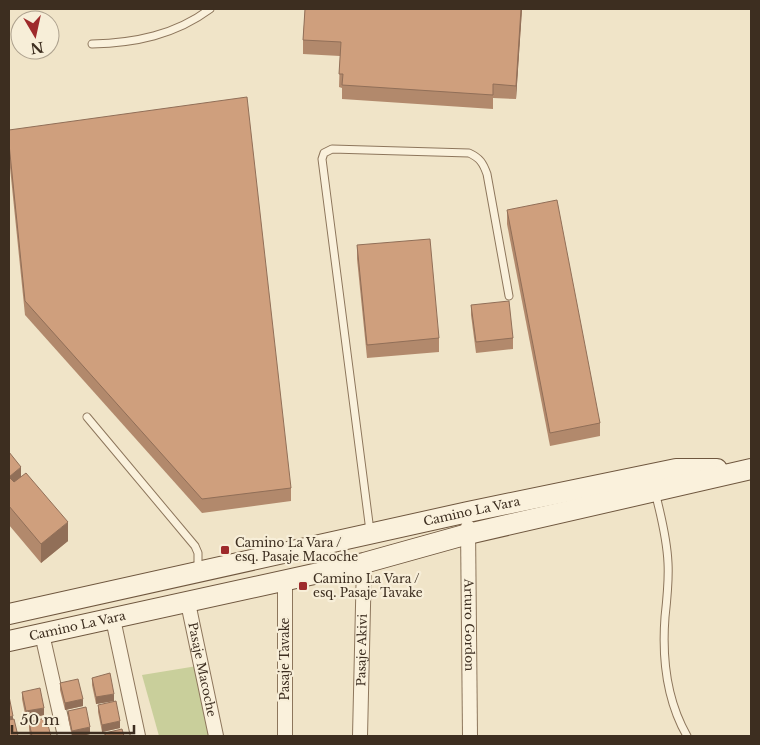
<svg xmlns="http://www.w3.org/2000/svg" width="760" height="745" viewBox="0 0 760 745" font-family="'Libre Baskerville',serif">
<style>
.green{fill:#c9cf9b}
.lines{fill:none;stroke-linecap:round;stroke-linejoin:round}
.lane-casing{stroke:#8d765c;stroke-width:9}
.street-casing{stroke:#8d765c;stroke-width:16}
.secondary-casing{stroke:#6f573f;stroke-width:22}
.lane{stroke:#faf1dc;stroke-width:7}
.street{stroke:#faf1dc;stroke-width:14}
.secondary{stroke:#faf1dc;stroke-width:20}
.wall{fill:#b2896c}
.shaded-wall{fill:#916f58}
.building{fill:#cf9f7d;stroke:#916f58}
.poi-dot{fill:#9e2a2b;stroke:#f7eed8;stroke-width:2}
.labels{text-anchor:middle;stroke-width:4.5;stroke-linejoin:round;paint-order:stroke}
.street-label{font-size:12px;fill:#3d2e20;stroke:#f7eed8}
.poi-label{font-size:12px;fill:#3d2e20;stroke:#f7eed8;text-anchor:start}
</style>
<rect width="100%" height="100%" fill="#f0e4c8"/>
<!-- green -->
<polygon class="green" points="197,666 215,736 159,736 142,675"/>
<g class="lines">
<defs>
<g id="lane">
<path d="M92,44C135,43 175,35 210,9"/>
<polyline points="87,417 195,546 198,553 198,570"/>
<path d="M655,492C661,515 667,539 668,563C669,581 667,599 665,617C662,657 667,701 687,736"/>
<path d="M370,531L322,159L324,153L332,149L469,153C480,158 483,163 487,174L509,296"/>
</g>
<g id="street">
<path id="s1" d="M468,527L470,736"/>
<path id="s2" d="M188,603L216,736"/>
<polyline points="113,619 138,736"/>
<polyline points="42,634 65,736"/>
<polyline points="285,736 285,581"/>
<path id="s3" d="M360,736L364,563"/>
</g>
<g id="secondary">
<path id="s4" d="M9,614L468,512L676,469H717"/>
<path id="s5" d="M9,641L364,563L468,534L751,469"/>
</g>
</defs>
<!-- lane casing -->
<use href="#lane" class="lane-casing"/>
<!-- street casing -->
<use href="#street" class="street-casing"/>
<!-- secondary casing -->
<use href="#secondary" class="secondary-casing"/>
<!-- lane -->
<use href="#lane" class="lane"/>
<!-- street -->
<use href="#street" class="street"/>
<!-- secondary -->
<use href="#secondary" class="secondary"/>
</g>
<!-- wall -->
<g class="wall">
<polygon points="305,9 522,9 516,99 493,98 493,109 342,99 342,88 339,87 340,56 303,54 303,40"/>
<polygon points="9,130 291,488 291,501 202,513 25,315 9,158"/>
<polygon points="507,210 600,423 600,436 550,446 507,224"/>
<polygon points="357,245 439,338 439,352 367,358 357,259"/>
<polygon points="471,305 513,338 513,349 476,353 471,315"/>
<polygon points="9,452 21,477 68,541 41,563 9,525"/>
<polygon points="92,678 114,701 96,704 92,685"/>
<polygon points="60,683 83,706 65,710 60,690"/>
<polygon points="22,692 44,715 26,719 22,699"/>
<polygon points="98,705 120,728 102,732 98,712"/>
<polygon points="68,711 90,734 82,736 72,736 68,718"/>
<polygon points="29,722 51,736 30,736 29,729"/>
</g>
<!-- shaded-wall -->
<g class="shaded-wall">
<polygon points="521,9 522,9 516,99 516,86"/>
<polygon points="21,467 21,486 9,496 9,477"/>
<polygon points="68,522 68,541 41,563 41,544"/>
<polygon points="114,694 114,701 96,704 96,697"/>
<polygon points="83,699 83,706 65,710 65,703"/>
<polygon points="44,708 44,715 26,719 26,711"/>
<polygon points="13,716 13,723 9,724 9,717"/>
<polygon points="120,721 120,728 102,732 102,725"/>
<polygon points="90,727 90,734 82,736 72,736 72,731"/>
</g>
<!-- building -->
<g class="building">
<polygon points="305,9 521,9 516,86 493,84 493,95 342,85 343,74 339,74 341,42 303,40"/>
<polygon points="247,97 291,488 202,499 25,301 9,144 9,130"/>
<polygon points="557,200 600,423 550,433 507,210"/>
<polygon points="430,239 439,338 367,345 357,245"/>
<polygon points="509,301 513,338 476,342 471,305"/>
<polygon points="9,452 21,467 9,477 14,482 26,473 68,522 41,544 9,506"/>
<polygon points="110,673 114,694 96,697 92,678"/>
<polygon points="78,679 83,699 65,703 60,683"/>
<polygon points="40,688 44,708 26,711 22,692"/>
<polygon points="9,696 13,716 9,717"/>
<polygon points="116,701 120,721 102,725 98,705"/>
<polygon points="86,707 90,727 72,731 68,711"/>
<polygon points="46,718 51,736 32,736 29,722"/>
<polygon points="14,719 18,736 9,736 9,720"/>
<polygon points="122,729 124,736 105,736 105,733"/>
</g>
<!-- markers -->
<g class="poi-dot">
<rect x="220" y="545" width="10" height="10" rx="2.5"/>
<rect x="298" y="581" width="10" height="10" rx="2.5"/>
</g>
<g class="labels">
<!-- street labels -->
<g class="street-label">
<text dy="4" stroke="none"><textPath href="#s4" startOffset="474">Camino La Vara</textPath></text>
<text dy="4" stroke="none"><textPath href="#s1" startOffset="98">Arturo Gordon</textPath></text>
<text dy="4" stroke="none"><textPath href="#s5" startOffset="70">Camino La Vara</textPath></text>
<text dy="4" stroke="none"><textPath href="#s3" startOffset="86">Pasaje Akivi</textPath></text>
<text transform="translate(285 659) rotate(-90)" y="4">Pasaje Tavake</text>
<text dy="4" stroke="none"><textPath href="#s2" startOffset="68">Pasaje Macoche</textPath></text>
</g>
<!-- poi labels -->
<g class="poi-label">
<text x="235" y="547">Camino La Vara /<tspan x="235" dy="14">esq. Pasaje Macoche</tspan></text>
<text x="313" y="583">Camino La Vara /<tspan x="313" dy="14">esq. Pasaje Tavake</tspan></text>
</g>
</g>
<!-- border -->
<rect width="760" height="745" fill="none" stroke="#3d2e20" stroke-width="20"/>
<!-- north arrow -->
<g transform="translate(35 35) rotate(171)"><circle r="24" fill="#f7eed8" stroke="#ada18e"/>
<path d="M0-4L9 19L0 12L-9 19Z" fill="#9e2a2b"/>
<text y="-8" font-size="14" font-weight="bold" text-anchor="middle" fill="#3d2e20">N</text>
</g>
<!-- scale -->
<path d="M12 725v8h122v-8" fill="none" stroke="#3d2e20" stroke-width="2.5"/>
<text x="20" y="725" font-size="15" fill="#3d2e20" stroke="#f7eed8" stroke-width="4" paint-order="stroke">50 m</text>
</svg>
